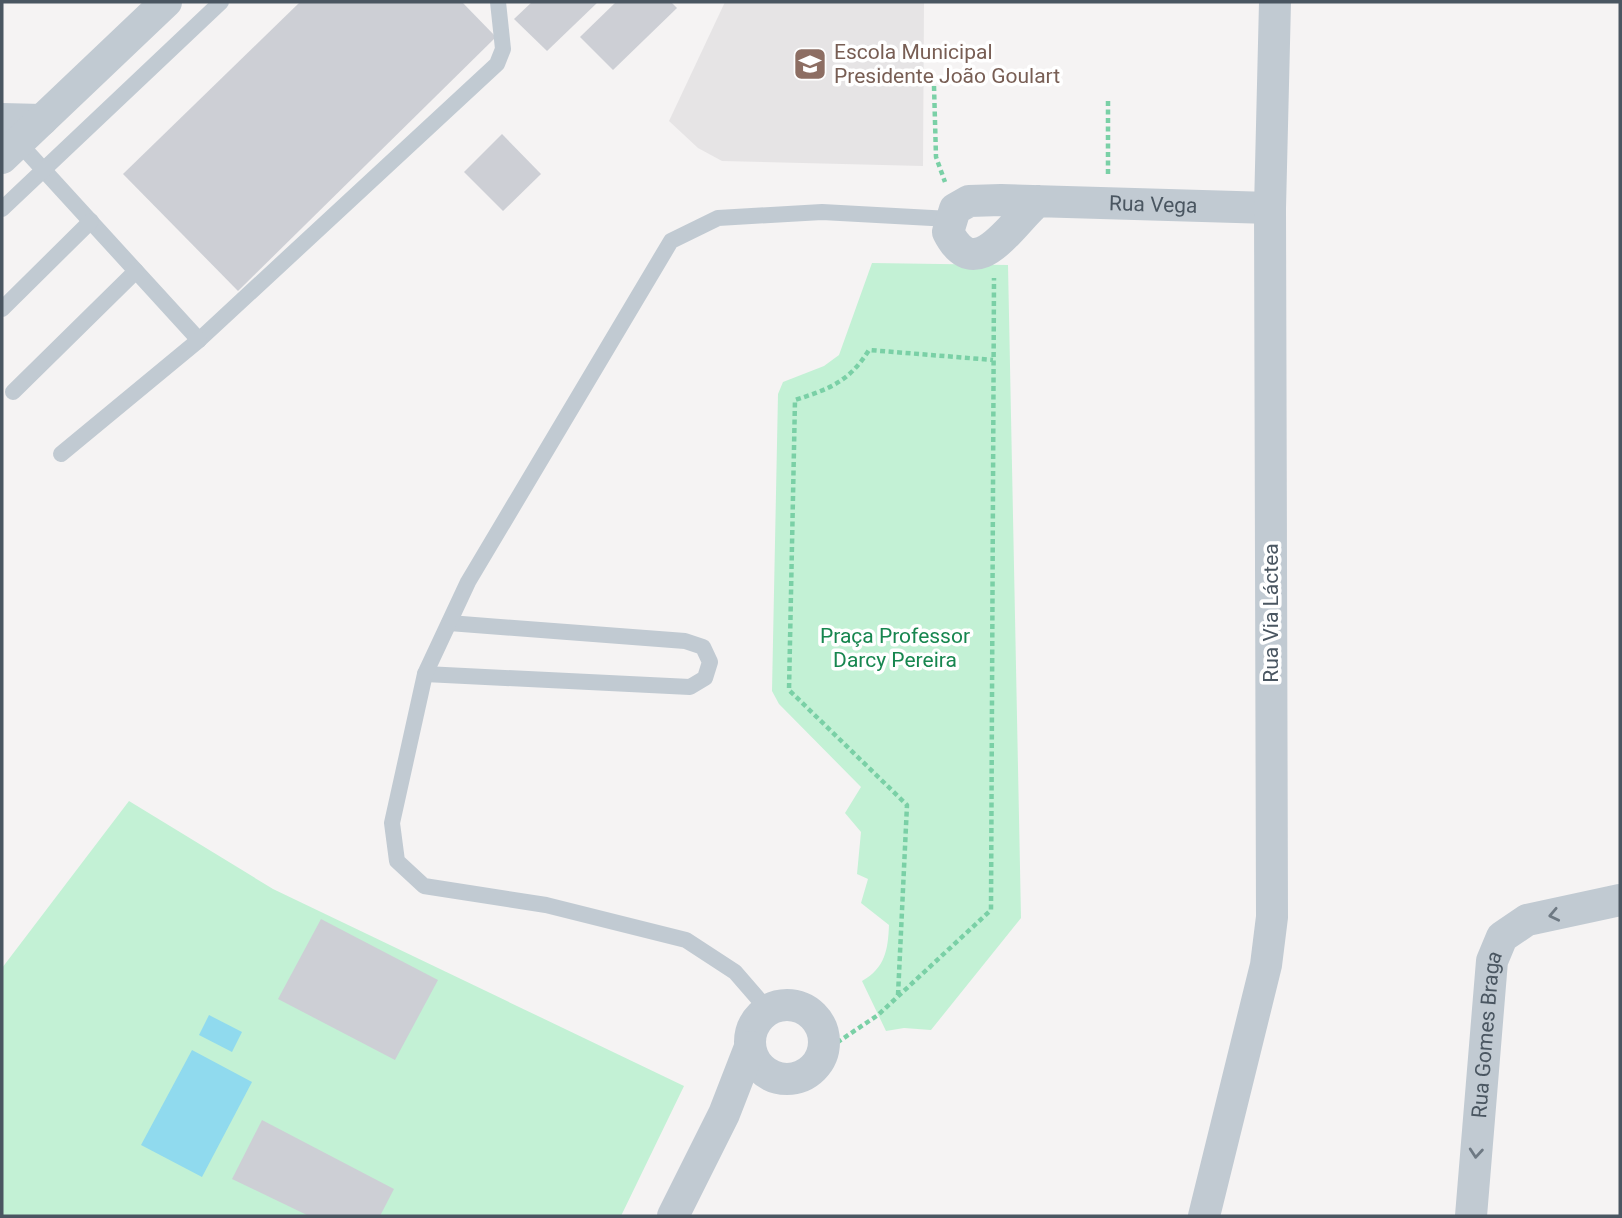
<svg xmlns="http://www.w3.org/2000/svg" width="1622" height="1218" viewBox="0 0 1622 1218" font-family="Roboto,sans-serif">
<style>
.education{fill:#e6e4e5}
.green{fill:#c3f1d5}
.water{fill:#90daee}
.building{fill:#cdcfd5}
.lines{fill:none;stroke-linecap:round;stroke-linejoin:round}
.path{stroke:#7ad0a6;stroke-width:4.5;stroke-dasharray:5 3.5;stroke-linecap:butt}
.lane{stroke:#c1cad2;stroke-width:16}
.street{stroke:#c1cad2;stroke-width:32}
.oneway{stroke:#6e7983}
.labels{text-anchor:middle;stroke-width:7;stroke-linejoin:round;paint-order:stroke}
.education-label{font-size:21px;fill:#785e54;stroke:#fff;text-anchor:start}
.street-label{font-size:21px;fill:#4a5661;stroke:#fff}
.park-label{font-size:21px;fill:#17864f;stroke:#fff}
</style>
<rect width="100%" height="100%" fill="#f5f3f3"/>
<!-- education -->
<polygon class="education" points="725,2 924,2 923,166 722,161 698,148 669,121"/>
<!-- green -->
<g class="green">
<path d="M872,263L1008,265L1021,918L931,1030L904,1028L886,1031L862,981C885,968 888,950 889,925L861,903L868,879L857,874L861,832L845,813L861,787L779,704L772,691L778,394L783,382L824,366L839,355Z"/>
<polygon points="129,801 273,889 684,1086 621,1216 2,1216 2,968"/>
</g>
<!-- water -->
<g class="water">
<polygon points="209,1015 242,1032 232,1052 199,1035"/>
<polygon points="192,1050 252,1082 202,1177 141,1145"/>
</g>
<!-- building -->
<g class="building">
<polygon points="300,2 462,2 496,37 238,291 123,174"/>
<polygon points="532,2 598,2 547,51 514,19"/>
<polygon points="616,2 671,2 677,8 613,70 580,37"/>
<polygon points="502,134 541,174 503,211 464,172"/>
<polygon points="321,919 438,980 395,1060 278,999"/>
<polygon points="262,1120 394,1189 380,1216 309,1216 232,1179"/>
</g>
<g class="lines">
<!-- path -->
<g class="path">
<polyline points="934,86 936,157 945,182"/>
<polyline points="1108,174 1108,98"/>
<path d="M898,995L907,805L789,690L795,400C829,389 849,382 869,350L993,360"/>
<polyline points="823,1052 878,1015 991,910 994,278"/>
</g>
<!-- lane -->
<g class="lane">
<polyline points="19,143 199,340 497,64 503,49 498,2"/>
<polyline points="2,209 221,2"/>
<polyline points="2,309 91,221"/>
<polyline points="13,392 136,271"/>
<polyline points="61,454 199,340"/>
<polyline points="425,674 690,687 705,678 710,662 703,647 685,641 449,623"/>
<polyline points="768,1010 735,972 686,940 546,905 424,886 397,861 392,823 425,674 468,582 671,241 718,218 822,212 950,219"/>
</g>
<!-- street -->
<g class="street">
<polyline points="2,119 42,120"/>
<polyline points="2,158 166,2"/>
<path id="s1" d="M1038,201C1012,222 976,288 948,232L955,209L969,201L1001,200L1270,208"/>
<circle cx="787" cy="1042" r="37"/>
<polyline points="673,1216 724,1114 750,1047"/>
<polyline points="1204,1216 1266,965 1272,917 1270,208 1275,2"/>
<path id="s2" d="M1471,1216L1492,961L1502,937L1527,920L1620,900"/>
</g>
</g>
<!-- one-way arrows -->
<defs><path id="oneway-chevron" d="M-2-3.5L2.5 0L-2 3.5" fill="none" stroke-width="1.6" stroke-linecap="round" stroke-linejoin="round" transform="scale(1.75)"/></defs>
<g class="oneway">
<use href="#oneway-chevron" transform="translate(1554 915) rotate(168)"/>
<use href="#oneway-chevron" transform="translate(1476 1153) rotate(95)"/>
</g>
<!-- icons -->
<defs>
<symbol id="school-square" viewBox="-11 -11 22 22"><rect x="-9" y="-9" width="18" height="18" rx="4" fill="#8d6e63" stroke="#fff"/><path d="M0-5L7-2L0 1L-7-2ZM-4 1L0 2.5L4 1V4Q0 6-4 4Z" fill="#fff"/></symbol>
</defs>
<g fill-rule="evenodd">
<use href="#school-square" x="791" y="45" width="38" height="38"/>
</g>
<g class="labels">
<!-- education labels -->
<g class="education-label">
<text x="834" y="59">Escola Municipal<tspan x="834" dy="24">Presidente João Goulart</tspan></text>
</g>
<!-- street labels -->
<g class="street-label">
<text dy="7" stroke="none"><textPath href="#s1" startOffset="345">Rua Vega</textPath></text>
<text transform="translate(1271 613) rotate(-90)" y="7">Rua Via Láctea</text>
<text dy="7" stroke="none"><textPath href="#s2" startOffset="182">Rua Gomes Braga</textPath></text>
</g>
<!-- park labels -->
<g class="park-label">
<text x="895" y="643">Praça Professor<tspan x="895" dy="24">Darcy Pereira</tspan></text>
</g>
</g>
<!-- border -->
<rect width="1622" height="1218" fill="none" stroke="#4a5661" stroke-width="7"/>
</svg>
